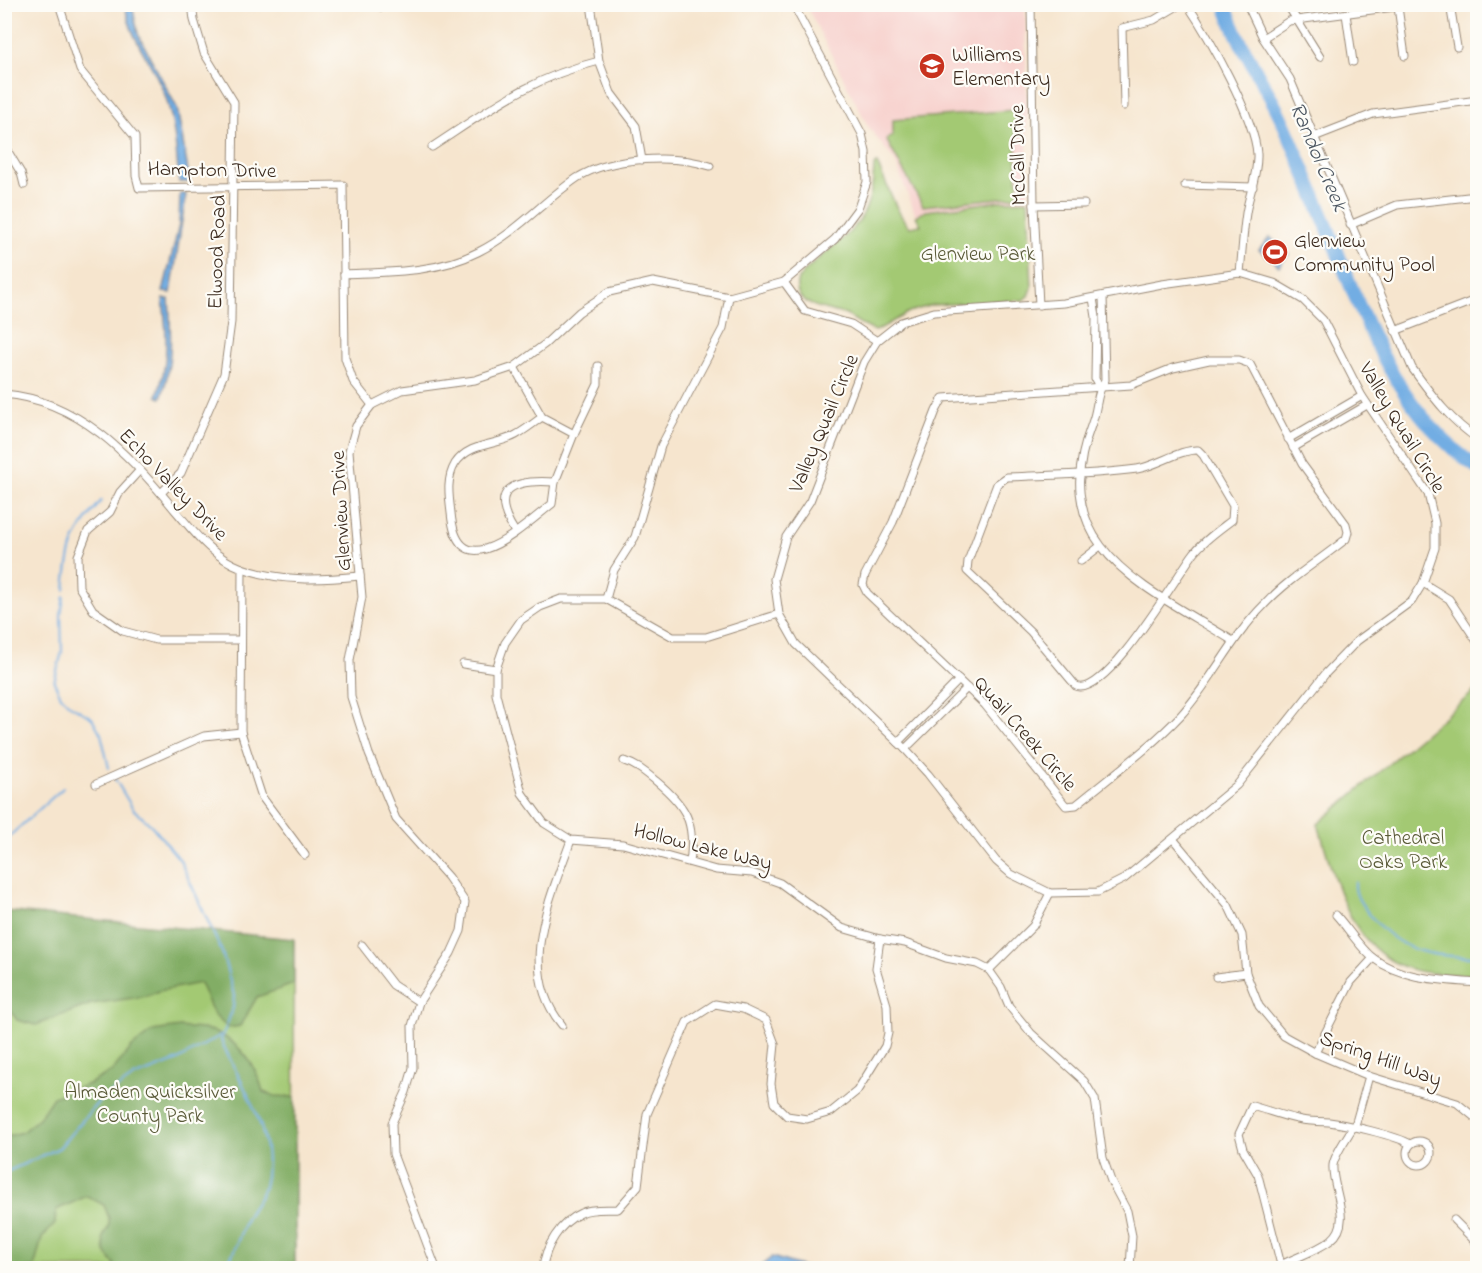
<svg xmlns="http://www.w3.org/2000/svg" width="1482" height="1273" viewBox="0 0 1482 1273" font-family="'Indie Flower',sans-serif">
<style>
.built{fill:#f7d0cc}
.green{fill:#a3c973;stroke:#6f7a48;stroke-width:1.5}
.forest{fill:#82ad65;stroke:#5e6c42;stroke-width:1.5}
.water{fill:#72ade3;stroke:#566c80;stroke-width:1.5}
.lines{fill:none;stroke-linecap:round;stroke-linejoin:round}
.stream{stroke:#72ade3;stroke-width:2}
.river{stroke:#72ade3;stroke-width:14}
.minor-casing{stroke:#988876;stroke-width:9}
.minor{stroke:#fff;stroke-width:7}
.labels{text-anchor:middle;stroke-width:4.5;stroke-linejoin:round;paint-order:stroke}
.poi-label{font-size:21px;fill:#3b2a1e;stroke:#fdfcf7;text-anchor:start}
.street-label{font-size:21px;fill:#3b2a1e;stroke:#fdfcf7}
.park-label{font-size:21px;fill:#5a5a38;stroke:#fdfcf7}
.water-label{font-size:22px;font-style:italic;fill:#4e5863;stroke:#fdfcf7}
</style>
<rect width="100%" height="100%" fill="#fdfcf7"/>
<filter id="ink" filterUnits="userSpaceOnUse"><feTurbulence type="fractalNoise" baseFrequency=".0167" numOctaves="2"/><feDisplacementMap in="SourceGraphic" scale="12" xChannelSelector="R" yChannelSelector="G"/><feConvolveMatrix kernelMatrix="1 2 1 2 8 2 1 2 1" color-interpolation-filters="sRGB"/></filter>
<filter id="wash" filterUnits="userSpaceOnUse"><feTurbulence type="fractalNoise" baseFrequency=".008" numOctaves="4" result="noise"/><feDisplacementMap in="SourceGraphic" scale="24" xChannelSelector="R" yChannelSelector="G"/><feGaussianBlur stdDeviation="1.35" result="paint"/><feColorMatrix in="noise" values="0 0 0 0 0 0 0 0 0 0 0 0 0 0 0 0 0 1.4 0 .05"/><feComposite in="paint" operator="in"/></filter>
<g filter="url(#wash)">
<rect width="100%" height="100%" fill="#f6e5ce"/>
<!-- built -->
<polygon class="built" points="806,5 1025,5 1028,200 1000,201 926,211 916,216 895,161 869,128"/>
<!-- green -->
<g class="green">
<polygon points="1015,110 1018,196 923,206 886,139 893,136 893,120"/>
<path d="M877,164C887,182 897,216 910,227L921,225L916,216L926,211L1000,201L1028,200L1032,288L1029,296L1023,300L932,305L909,312L876,331C865,328 856,320 846,315C830,309 789,307 798,279C835,236 872,236 874,165Z"/>
<path d="M1477,689V975C1458,974 1437,975 1418,971C1350,956 1335,880 1318,824Z"/>
<polygon points="5,938 249,942 294,939 295,1268 5,1268"/>
</g>
<!-- forest -->
<g class="forest">
<polygon points="4,911 294,939 294,984 257,997 240,1026 228,1028 214,1015 200,983 159,991 147,996 91,1004 36,1025 17,1020 10,1010 5,1007"/>
<path d="M180,1027C191,1029 209,1028 218,1033C242,1046 257,1067 263,1092L275,1096L295,1097V1268H117L105,1252L103,1237L109,1226V1218L104,1205L87,1196L56,1210L55,1224L42,1238L34,1268H5V1137L22,1132L39,1118L53,1097L91,1083L112,1071L132,1047L153,1031Z"/>
</g>
<!-- water -->
<g class="water">
<path d="M125,5H132L138,34L177,108L190,182H179C176,151 175,119 163,90C149,56 132,43 125,5Z"/>
<polygon points="180,194 186,194 171,293 163,292 179,225"/>
<polygon points="1270,237 1289,254 1279,266 1259,250"/>
<path d="M163,299H169C171,333 173,365 161,398L157,396C169,364 167,333 163,299Z"/>
<polygon points="772,1257 807,1268 759,1268"/>
</g>
<g class="lines">
<!-- stream -->
<g class="stream">
<path d="M65,590C69,545 73,535 102,500"/>
<polyline points="64,596 61,615 62,652 54,682 61,696 70,705 92,718 101,734 109,768"/>
<path d="M115,779L133,809L152,826L180,860L222,952L234,995L233,1008L221,1040C240,1085 278,1133 264,1187C261,1198 251,1208 246,1219C239,1236 235,1255 223,1268"/>
<polyline points="4,841 63,788"/>
<path d="M1355,882C1354,896 1362,905 1370,915C1400,953 1431,957 1478,957"/>
<polyline points="4,1173 59,1148 99,1101 134,1077 178,1060 221,1035"/>
</g>
<!-- river -->
<path class="river" d="M1225,4C1239,49 1269,88 1287,131C1303,168 1318,204 1333,241C1366,325 1399,415 1478,468"/>
</g>
</g>
<g filter="url(#ink)">
<g class="lines">
<defs>
<g id="minor">
<polyline points="59,4 80,70 135,137 136,176 139,188 343,185 345,358 353,381 372,405"/>
<polyline points="591,4 599,61 611,93 636,126 642,160"/>
<polyline points="1031,4 1034,205 1039,305"/>
<path d="M1187,4C1208,35 1255,118 1257,154C1258,174 1249,194 1246,213C1243,233 1242,253 1240,273"/>
<path d="M1247,4L1263,38L1290,79L1412,368C1431,394 1450,421 1478,439"/>
<polyline points="1287,4 1320,57"/>
<polyline points="1450,4 1457,47"/>
<polyline points="381,7 414,4"/>
<polyline points="1398,7 1405,56"/>
<polyline points="1346,14 1353,62"/>
<polyline points="1263,38 1289,21 1417,4"/>
<polyline points="1124,106 1122,28 1154,20 1181,4"/>
<polyline points="1314,137 1373,114 1478,100"/>
<polyline points="4,145 21,173 24,185"/>
<path d="M432,147C490,109 530,78 599,61"/>
<polyline points="1185,185 1253,187"/>
<polyline points="1034,205 1084,204"/>
<polyline points="1350,225 1397,205 1468,197"/>
<polygon points="1240,273 1274,283 1303,300 1323,320 1362,396 1428,494 1435,523 1435,548 1423,583 1412,601 1357,641 1326,673 1237,785 1124,879 1098,892 1050,893 1011,874 996,861 928,774 905,749 796,644 779,614 774,579 786,537 810,501 864,362 877,341 901,322 934,312 1064,303 1162,284"/>
<path d="M344,274C389,272 437,273 478,252C518,232 542,202 577,178C609,157 675,154 710,166"/>
<polyline points="784,282 805,311 851,324 877,341"/>
<path d="M1103,296L1105,380C1096,393 1098,408 1092,423C1044,548 1145,586 1233,641"/>
<polyline points="1093,298 1096,317 1095,379 1100,388"/>
<polyline points="1395,331 1478,299"/>
<path d="M1209,360H1239L1250,364L1302,464L1346,524L1348,532L1346,539C1319,561 1288,579 1264,605C1231,638 1212,681 1181,715C1150,748 1111,776 1076,805L1066,806L985,705L867,593L863,585L865,575L893,522L936,411L943,398L1131,385L1173,368Z"/>
<path d="M514,367L542,417L574,434L555,482L552,504C521,528 458,590 451,513C449,496 446,479 455,464C469,442 496,446 516,435C525,430 534,423 542,417"/>
<path d="M4,394C78,400 130,455 174,509C194,532 212,557 242,568C281,582 320,580 360,576"/>
<polyline points="574,434 598,384 598,366"/>
<polyline points="1288,439 1362,396"/>
<polyline points="1293,448 1367,405"/>
<path d="M1198,450L1203,455L1233,506L1232,520C1219,530 1204,540 1194,553C1177,575 1105,700 1076,686L1031,632L967,571L968,561L997,484L1007,477C1050,475 1094,475 1137,469C1157,466 1180,449 1198,450Z"/>
<polyline points="139,471 120,492 110,512 88,531 78,556 79,587 93,610 123,631 156,640 240,640"/>
<polyline points="161,493 181,473 224,374 231,322 234,102 204,53 194,20 192,4"/>
<path d="M515,532C487,488 514,479 555,482"/>
<polyline points="1081,561 1099,547"/>
<polyline points="242,568 241,732 262,797 305,855"/>
<polyline points="1423,583 1449,599 1478,643"/>
<polyline points="606,599 614,570 635,537 661,446 723,328 729,297"/>
<polyline points="779,614 706,637 673,637 606,599 561,599 540,607 521,620 505,643 496,669 496,694 522,793 544,823 571,840 623,844 716,870 752,873 780,883 842,928 880,939 905,943 946,958 977,964 989,970 1001,987 1009,1006 1031,1033 1084,1081 1095,1099 1103,1158 1111,1181 1127,1211 1132,1236 1130,1268"/>
<polyline points="463,664 496,669"/>
<polyline points="898,742 959,680"/>
<polyline points="905,749 967,688"/>
<path d="M624,761C637,765 645,772 656,781C686,806 696,822 690,862"/>
<polyline points="96,784 204,736 241,732"/>
<polyline points="1174,840 1228,905 1242,935 1246,973 1259,1006 1284,1036 1315,1053 1369,1076 1457,1103 1478,1120"/>
<path d="M1336,915C1348,928 1359,947 1373,958C1402,980 1443,980 1478,983"/>
<polyline points="362,945 393,985 419,1002"/>
<polyline points="989,970 1033,926 1050,893"/>
<polyline points="1216,977 1246,973"/>
<path d="M562,1025C516,970 550,899 571,840"/>
<polyline points="1315,1053 1351,982 1373,958"/>
<path d="M1369,1076L1356,1122L1353,1127C1347,1138 1335,1153 1333,1165C1331,1188 1354,1222 1331,1240C1317,1251 1296,1257 1281,1265L1258,1175L1243,1149L1239,1134L1252,1106C1267,1110 1282,1116 1297,1119C1307,1122 1318,1121 1329,1122C1345,1124 1398,1136 1410,1144"/>
<circle cx="1419" cy="1153" r="12"/>
<polyline points="1454,1220 1478,1244"/>
<polyline points="436,1268 393,1154 392,1123 406,1092 413,1068 412,1026 419,1002 451,953 461,931 465,902 448,877 396,819 369,754 351,697 350,660 362,597 349,451 356,426 372,405 402,390 475,380 514,367 545,344 579,312 609,292 653,282 729,297 784,282 835,239 858,208 867,182 866,152 862,134 793,4"/>
<path d="M543,1268C545,1247 560,1222 581,1213C591,1208 607,1210 618,1209L638,1186L647,1114L687,1022L715,1004L743,1009L766,1020L775,1044L771,1084L774,1103L787,1116L807,1119L831,1112L857,1091L885,1046L888,1033L887,1005L876,968L880,939"/>
</g>
</defs>
<!-- minor casing -->
<use href="#minor" class="minor-casing"/>
<!-- minor -->
<use href="#minor" class="minor"/>
</g>
</g>
<!-- icons -->
<defs>
<symbol id="school-disc" viewBox="-11 -11 22 22"><circle r="9.5" fill="#c8321e" stroke="#fdfcf7"/><path d="M0-5L7-2L0 1L-7-2ZM-4 1L0 2.5L4 1V4Q0 6-4 4Z" fill="#fff"/></symbol>
<symbol id="stadium-disc" viewBox="-11 -11 22 22"><circle r="9.5" fill="#c8321e" stroke="#fdfcf7"/><path d="M0-5a6.5 5 0 1 0 0 10a6.5 5 0 1 0 0-10ZM-3.5-1.8h7v3.6h-7Z" fill="#fff"/></symbol>
</defs>
<g fill-rule="evenodd">
<use href="#school-disc" x="917" y="51" width="30" height="30"/>
<use href="#stadium-disc" x="1260" y="237" width="30" height="30"/>
</g>
<g class="labels">
<!-- poi labels -->
<g class="poi-label">
<text x="952" y="61">Williams<tspan x="952" dy="24">Elementary</tspan></text>
<text x="1294" y="247">Glenview<tspan x="1294" dy="24">Community Pool</tspan></text>
</g>
<!-- street labels -->
<g class="street-label">
<text transform="translate(1017 155) rotate(-91)" y="7">McCall Drive</text>
<text transform="translate(212 169) rotate(1)" y="7">Hampton Drive</text>
<text transform="translate(216 252) rotate(-88)" y="7">Elwood Road</text>
<text transform="translate(823 423) rotate(-67)" y="7">Valley Quail Circle</text>
<text transform="translate(1403 427) rotate(59)" y="7">Valley Quail Circle</text>
<text transform="translate(174 484) rotate(46)" y="7">Echo Valley Drive</text>
<text transform="translate(340 511) rotate(-93)" y="7">Glenview Drive</text>
<text transform="translate(1026 733) rotate(49)" y="7">Quail Creek Circle</text>
<text transform="translate(703 846) rotate(14)" y="7">Hollow Lake Way</text>
<text transform="translate(1381 1058) rotate(20)" y="7">Spring Hill Way</text>
</g>
<!-- park labels -->
<g class="park-label">
<text x="978" y="260">Glenview Park</text>
<text x="1403" y="844">Cathedral<tspan x="1403" dy="24">Oaks Park</tspan></text>
<text x="150" y="1098">Almaden Quicksilver<tspan x="150" dy="24">County Park</tspan></text>
</g>
<!-- water labels -->
<g class="water-label">
<text transform="translate(1320 156) rotate(67)" y="8">Randol Creek</text>
</g>
</g>
<!-- margin -->
<rect width="1482" height="1273" fill="none" stroke="#fdfcf7" stroke-width="24"/>
</svg>
